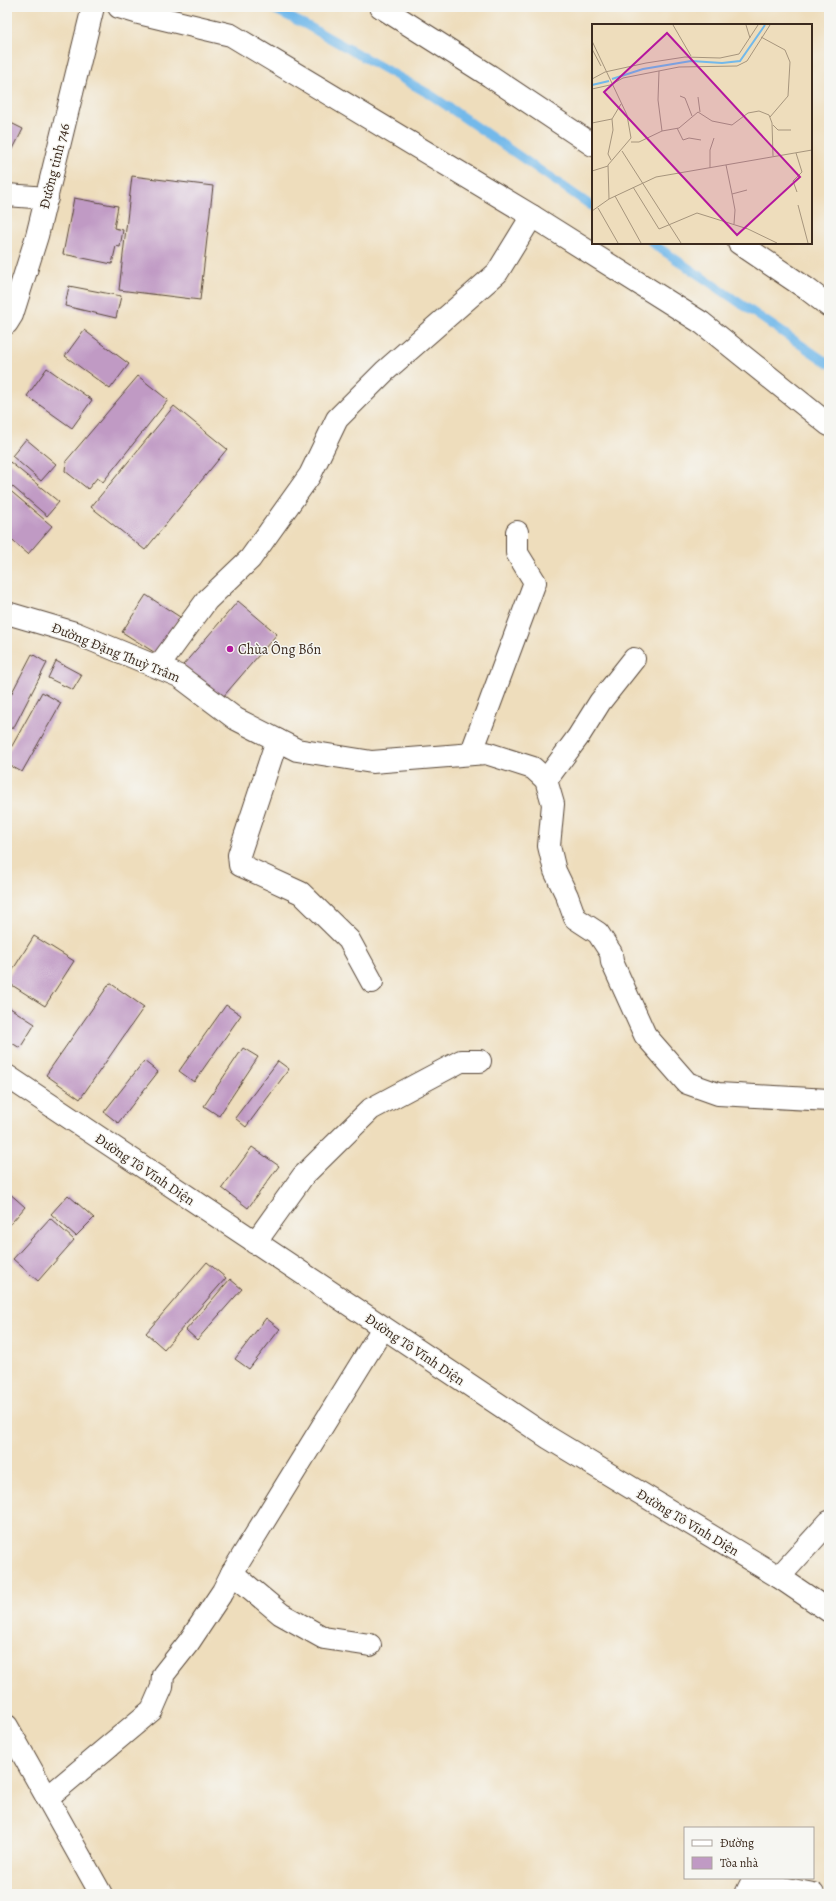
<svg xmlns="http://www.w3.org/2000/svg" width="836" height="1901" viewBox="0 0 836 1901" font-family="Alegreya,serif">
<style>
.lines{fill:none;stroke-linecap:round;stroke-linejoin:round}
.stream{stroke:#73b9ea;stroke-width:9}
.building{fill:#c09ac4}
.minor-casing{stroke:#564536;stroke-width:24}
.secondary-casing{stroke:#564536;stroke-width:24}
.primary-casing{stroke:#564536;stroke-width:24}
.minor{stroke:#fff;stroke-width:22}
.secondary{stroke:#fff;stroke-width:22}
.primary{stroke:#fff;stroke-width:22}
.poi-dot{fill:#b5179e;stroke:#f6f6f2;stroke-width:1.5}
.labels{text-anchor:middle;stroke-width:3;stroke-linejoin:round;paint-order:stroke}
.street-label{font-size:14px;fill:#3b2a1e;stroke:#f6f6f2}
.poi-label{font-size:14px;fill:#3b2a1e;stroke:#f6f6f2;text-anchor:start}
.inset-river{fill:none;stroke:#73b9ea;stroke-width:2}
.inset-road{fill:none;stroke:#a6957d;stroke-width:1}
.view{fill:#b5179e;fill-opacity:0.15;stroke:#b5179e;stroke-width:2}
.inset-edge{fill:none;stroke:#3b2a1e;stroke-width:2}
</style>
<rect width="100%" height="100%" fill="#f6f6f2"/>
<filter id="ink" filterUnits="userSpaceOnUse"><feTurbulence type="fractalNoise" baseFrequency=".025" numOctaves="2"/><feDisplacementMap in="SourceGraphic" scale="8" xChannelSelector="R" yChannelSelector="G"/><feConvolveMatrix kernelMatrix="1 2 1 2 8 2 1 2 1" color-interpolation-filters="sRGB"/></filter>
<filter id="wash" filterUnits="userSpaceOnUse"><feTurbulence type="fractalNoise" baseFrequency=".012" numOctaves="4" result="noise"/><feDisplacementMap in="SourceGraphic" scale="16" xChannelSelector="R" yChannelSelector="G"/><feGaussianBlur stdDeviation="0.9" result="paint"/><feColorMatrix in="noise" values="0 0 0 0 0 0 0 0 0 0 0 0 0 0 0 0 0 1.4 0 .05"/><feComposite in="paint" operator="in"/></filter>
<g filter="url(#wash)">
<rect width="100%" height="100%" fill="#eeddbc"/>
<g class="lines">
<!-- stream -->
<g class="stream">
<polyline points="269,7 308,26 431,95 593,207"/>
<polyline points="652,243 829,364"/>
</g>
</g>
<g id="blocks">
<!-- building -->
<g class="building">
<polygon points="7,121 23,129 13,149 7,145"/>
<polygon points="132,176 213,186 200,300 119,290"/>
<polygon points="74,198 118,206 114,228 123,230 120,247 116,246 112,264 63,254"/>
<polygon points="69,286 121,296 116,318 65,306"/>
<polygon points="84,330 129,364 110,389 65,356"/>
<polygon points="47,368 92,400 72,428 27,396"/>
<polygon points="138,376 168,400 103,482 97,478 88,489 65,471 66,461"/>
<polygon points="174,406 227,449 145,550 91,507"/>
<polygon points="26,439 56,464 41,481 12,456"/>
<polygon points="10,462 59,502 47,516 7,482 7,466"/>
<polygon points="7,488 52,526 28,554 7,536"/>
<polygon points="146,595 180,617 157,654 122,632"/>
<polygon points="238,601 277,634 222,698 183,665"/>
<polygon points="32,654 47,663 13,729 7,726 7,702"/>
<polygon points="56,661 82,675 73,690 48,678"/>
<polygon points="7,680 11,681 7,689"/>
<polygon points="42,692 61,703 22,772 7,764 7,755"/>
<polygon points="34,936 74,961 45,1006 7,982 7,979"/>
<polygon points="110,983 144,1007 80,1099 46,1075"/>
<polygon points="226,1005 241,1015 194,1082 179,1071"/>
<polygon points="7,1006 35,1024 20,1048 7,1040"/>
<polygon points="243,1048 258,1057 219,1116 204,1106"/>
<polygon points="144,1061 158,1072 118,1123 104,1112"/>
<polygon points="278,1061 289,1069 246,1127 235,1118"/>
<polygon points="252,1147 279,1166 248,1208 222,1188"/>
<polygon points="7,1191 25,1207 7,1228"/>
<polygon points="68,1195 94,1218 76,1236 51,1214"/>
<polygon points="50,1218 74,1240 38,1281 13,1259"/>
<polygon points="207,1262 226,1278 164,1349 146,1333"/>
<polygon points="230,1279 242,1289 197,1340 186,1330"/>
<polygon points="266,1318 280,1329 249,1369 235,1359"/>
</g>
</g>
</g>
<g filter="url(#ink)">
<use href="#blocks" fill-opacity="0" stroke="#564536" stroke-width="1"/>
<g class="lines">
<defs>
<g id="minor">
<polyline points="119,7 139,13 231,35 532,216 702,323 829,425"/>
<polyline points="381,7 490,76 593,145"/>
<polyline points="7,195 47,198"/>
<polyline points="739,243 807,289 829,306"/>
<polyline points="7,613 75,633 179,676 236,719 297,750 372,762 486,753 533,768 546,780 553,804 549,846 555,871 567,896 575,918 598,933 611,953 612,962 645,1035 687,1083 718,1094 829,1100"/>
<polyline points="158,667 207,600 250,559 310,475 337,419 385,371 497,273 532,216"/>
<polyline points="277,740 239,855 240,865 301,893 349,940 372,982"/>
<polyline points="471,754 535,582 517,553 517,532"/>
<polyline points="546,780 578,737 600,702 634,659"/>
<polyline points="255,1243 303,1176 371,1109 461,1061 480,1061"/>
<polyline points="232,1573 383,1328"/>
<polyline points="779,1577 829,1522"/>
<polyline points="7,1726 101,1894"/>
<polyline points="47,1798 152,1710 162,1687 163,1675 189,1642 223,1591 232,1573 281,1614 324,1638 370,1645"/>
<polyline points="746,1894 752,1882 813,1894"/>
</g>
<polyline id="secondary" points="7,1076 549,1438 779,1577 829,1611"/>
<polyline id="primary" points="7,323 12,315 37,236 93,7"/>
</defs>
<!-- minor casing -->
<use href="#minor" class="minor-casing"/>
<!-- secondary casing -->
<use href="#secondary" class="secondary-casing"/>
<!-- primary casing -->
<use href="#primary" class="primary-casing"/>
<!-- minor -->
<use href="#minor" class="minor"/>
<!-- secondary -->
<use href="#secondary" class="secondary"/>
<!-- primary -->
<use href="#primary" class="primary"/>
</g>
</g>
<!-- markers -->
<circle class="poi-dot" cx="230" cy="649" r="4"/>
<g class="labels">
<!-- street labels -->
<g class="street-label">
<text transform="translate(54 166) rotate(-76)" y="5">Đường tỉnh 746</text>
<text transform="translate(116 652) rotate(22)" y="5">Đường Đặng Thuỳ Trâm</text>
<text transform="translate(145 1169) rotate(34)" y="5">Đường Tô Vĩnh Diện</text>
<text transform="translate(415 1349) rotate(34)" y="5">Đường Tô Vĩnh Diện</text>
<text transform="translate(688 1522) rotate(31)" y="5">Đường Tô Vĩnh Diện</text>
</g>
<!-- poi labels -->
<g class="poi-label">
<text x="238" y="654">Chùa Ông Bổn</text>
</g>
</g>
<!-- overview -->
<g transform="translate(592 24)">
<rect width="220" height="220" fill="#eeddbc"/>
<path class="inset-river" d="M20,55L51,45L99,37L130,39L148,37L173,1M0,61L17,57"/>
<path class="inset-road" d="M81,1L99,32M154,1L158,14M169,13L193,26L198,38L196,72L178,93M0,17L35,91L39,114L16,141L17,175M0,25L9,42M67,47L66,76L70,107M0,55L13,48L54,39L93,33L128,34L147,30L166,1M0,65L18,61L31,54L87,43L145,42L155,37L178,1M88,72L93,74L100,92M106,73L108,88M0,99L20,95L29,80M181,101L186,106H199M85,104L91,116L97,114L109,116M39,118H47L70,107L87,104L106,88L120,97L140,101L156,89L167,87L177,91L180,99L181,132M30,127L89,219M204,129L210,148L201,157L205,168M19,136L16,130L21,106L20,95M134,141L140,170M118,144V126L122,114M0,147L16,142M41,163L67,205L105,189L156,205L185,219M23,172L49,219M206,181L216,219M6,184L26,219M0,187L17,175L64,153L220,126M142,200L143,186L140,170L155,166"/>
<path class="view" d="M75,9L208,153L145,211L12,68Z"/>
<rect width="220" height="220" class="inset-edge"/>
</g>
<!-- margin -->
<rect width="836" height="1901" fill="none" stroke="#f6f6f2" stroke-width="24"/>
<!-- legend -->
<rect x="684" y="1827" width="130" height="52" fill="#f6f6f2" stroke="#aba49d"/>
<rect x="692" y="1840" width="20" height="6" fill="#ffffff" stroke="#aba49d"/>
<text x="720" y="1847" font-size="12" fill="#3b2a1e">Đường</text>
<rect x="692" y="1857" width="20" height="12" fill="#c09ac4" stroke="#aba49d"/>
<text x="720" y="1867" font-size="12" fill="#3b2a1e">Tòa nhà</text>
</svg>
